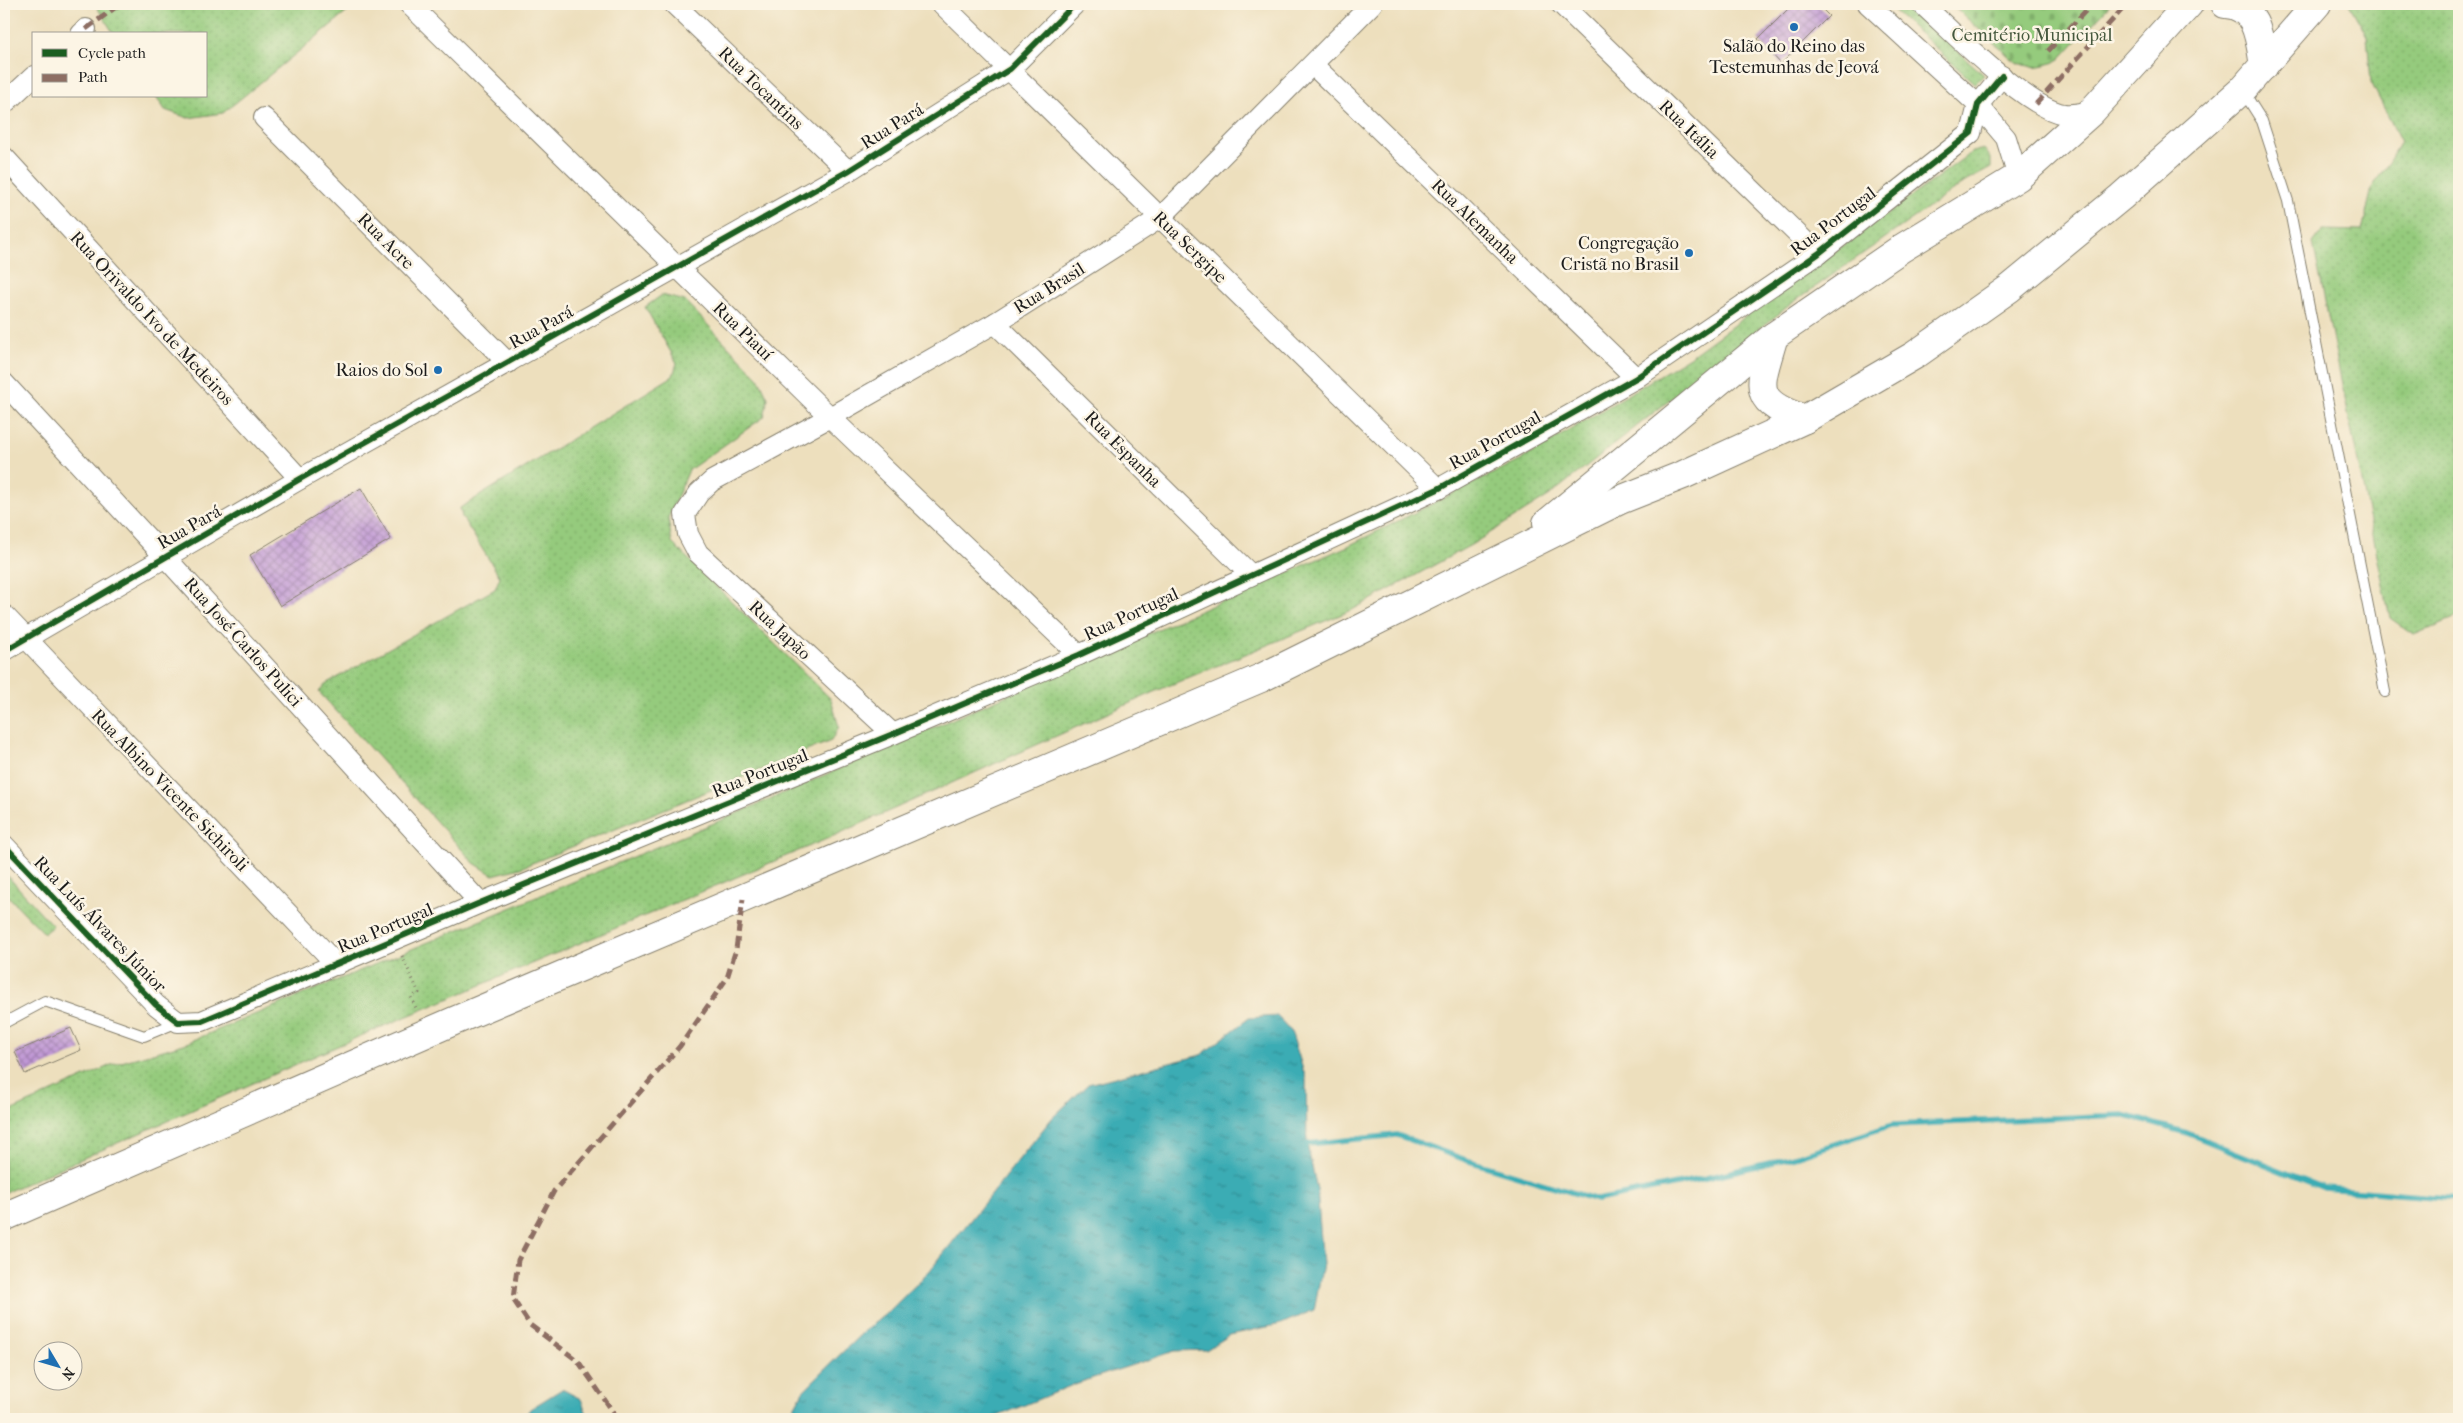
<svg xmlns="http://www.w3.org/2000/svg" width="2463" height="1423" viewBox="0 0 2463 1423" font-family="'IM FELL French Canon',serif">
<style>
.grass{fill:url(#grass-dots);stroke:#58744c}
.cemetery{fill:url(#cemetery-stones);stroke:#58744c}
.water{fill:url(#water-ripples);stroke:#2b6468}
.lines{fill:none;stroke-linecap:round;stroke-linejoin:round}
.stream{stroke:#3aacb4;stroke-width:5.5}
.building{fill:url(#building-cross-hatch)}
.lane-casing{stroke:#847e6c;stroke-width:12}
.street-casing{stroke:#847e6c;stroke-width:22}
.secondary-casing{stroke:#847e6c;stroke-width:30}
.path{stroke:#847e6c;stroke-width:3;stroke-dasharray:1 4;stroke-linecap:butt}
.lane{stroke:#fff;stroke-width:10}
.street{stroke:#fff;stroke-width:20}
.secondary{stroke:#fff;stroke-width:28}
.quiet{stroke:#8d6e63;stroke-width:5;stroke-dasharray:10 5;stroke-linecap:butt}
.cycleway-casing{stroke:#fcf5e5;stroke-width:9}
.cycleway{stroke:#1b5e20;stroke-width:6}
.poi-dot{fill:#1f6fb2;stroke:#fcf5e5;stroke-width:2}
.labels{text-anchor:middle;stroke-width:5;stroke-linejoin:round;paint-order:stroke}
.park-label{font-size:18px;fill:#46593e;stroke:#fcf5e5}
.poi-label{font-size:18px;fill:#1c1c1c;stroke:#fcf5e5;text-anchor:end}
.street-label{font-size:18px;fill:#1c1c1c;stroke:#fcf5e5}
</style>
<defs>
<pattern id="grass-dots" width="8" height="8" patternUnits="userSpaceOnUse" patternTransform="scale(1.25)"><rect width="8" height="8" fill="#95cb7d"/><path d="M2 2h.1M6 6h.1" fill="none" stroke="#80ae6b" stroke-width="1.8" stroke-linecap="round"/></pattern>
<pattern id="cemetery-stones" width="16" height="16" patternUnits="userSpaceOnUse" patternTransform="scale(1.25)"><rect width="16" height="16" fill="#95cb7d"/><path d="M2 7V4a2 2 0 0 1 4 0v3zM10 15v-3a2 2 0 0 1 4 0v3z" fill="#80ae6b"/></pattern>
<pattern id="water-ripples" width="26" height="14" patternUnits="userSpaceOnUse" patternTransform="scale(1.25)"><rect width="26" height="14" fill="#3aacb4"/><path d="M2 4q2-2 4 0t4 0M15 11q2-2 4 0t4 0" fill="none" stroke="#308b92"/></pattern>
<pattern id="building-cross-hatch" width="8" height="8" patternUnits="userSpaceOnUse" patternTransform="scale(1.25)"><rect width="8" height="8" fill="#c097d5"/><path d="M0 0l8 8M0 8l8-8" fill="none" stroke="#9b7aac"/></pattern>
</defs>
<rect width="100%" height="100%" fill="#fcf5e5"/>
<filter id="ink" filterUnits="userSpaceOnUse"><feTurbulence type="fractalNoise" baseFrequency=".02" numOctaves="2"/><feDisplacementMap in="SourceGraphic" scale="10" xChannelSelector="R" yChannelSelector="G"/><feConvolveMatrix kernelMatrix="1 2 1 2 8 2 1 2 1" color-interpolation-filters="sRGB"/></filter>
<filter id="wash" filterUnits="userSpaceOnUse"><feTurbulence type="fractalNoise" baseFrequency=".0096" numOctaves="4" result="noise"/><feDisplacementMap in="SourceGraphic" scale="20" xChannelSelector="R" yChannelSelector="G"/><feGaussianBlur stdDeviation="1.12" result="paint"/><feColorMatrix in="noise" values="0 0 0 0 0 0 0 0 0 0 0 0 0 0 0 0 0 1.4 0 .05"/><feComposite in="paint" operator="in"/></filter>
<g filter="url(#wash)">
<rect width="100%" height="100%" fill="#eddfbd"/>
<!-- grass -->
<g class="grass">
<polygon points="95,4 357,4 223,113 188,118 165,110 156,96 206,96 206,34 114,34"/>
<polygon points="1887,4 1906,4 1984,75 1975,84"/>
<polygon points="2349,4 2459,4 2459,616 2414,635 2390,618 2313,243 2323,230 2362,231 2372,188 2401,142 2371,82 2367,36"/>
<polygon points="1984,149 1991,158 1991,168 1965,182 1791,304 1550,495 1471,545 1352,610 1168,686 829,838 358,1037 4,1193 4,1114 111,1065 184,1044 738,813 1348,546 1524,458 1691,356 1972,152"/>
<polygon points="662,295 685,301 758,377 768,398 764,417 689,470 668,518 672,543 831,699 839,727 831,741 520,868 493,875 474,863 319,692 327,683 495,589 500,577 462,517 460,508 673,376 677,363 645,307"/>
<polygon points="4,872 53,926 44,933 4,892"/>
</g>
<!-- cemetery -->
<path class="cemetery" d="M1951,4H2111L2060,59C2044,68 2026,70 2011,58Z"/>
<!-- water -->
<g class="water">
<polygon points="1277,1016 1291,1031 1306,1079 1307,1144 1317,1189 1323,1264 1314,1310 1281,1324 1230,1335 1206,1350 1175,1351 1075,1384 991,1419 788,1419 803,1391 863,1332 888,1312 927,1274 1052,1118 1088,1084 1201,1055 1249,1018"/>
<polygon points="562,1389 581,1399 589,1419 523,1419 530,1409"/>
</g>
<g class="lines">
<!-- stream -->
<polyline class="stream" points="1304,1148 1307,1144 1397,1135 1466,1160 1597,1200 1702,1179 1798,1156 1892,1125 2123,1115 2187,1133 2324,1188 2459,1199"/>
</g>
<g id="blocks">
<!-- building -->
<g class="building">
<polygon points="1793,4 1817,4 1829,16 1781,64 1758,39"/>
<polygon points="361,488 391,539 280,606 250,555"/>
<polygon points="71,1028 81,1050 25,1074 15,1052"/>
</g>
</g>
</g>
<g filter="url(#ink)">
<use href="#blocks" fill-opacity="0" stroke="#847e6c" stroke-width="1"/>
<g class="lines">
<defs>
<g id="lane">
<polyline points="2243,91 2262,121 2288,201 2385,692"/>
<polyline points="4,1023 45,1001 144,1036 178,1022"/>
</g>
<g id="street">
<polyline points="409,4 830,417 1079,655"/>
<polyline points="674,4 848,171"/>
<polyline points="942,4 1438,489"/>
<polyline points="1561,4 1818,254"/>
<polyline points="1868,4 1978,105 2006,138 2018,177"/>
<path d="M1922,4C1953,32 2026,108 2064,114C2073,115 2083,112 2091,112"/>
<polyline points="81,34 86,29"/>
<polyline points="1313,65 1636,378"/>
<polyline points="4,104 34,76"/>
<polyline points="264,118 508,363"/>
<polyline points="4,157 300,479"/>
<polyline points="995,323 1251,575"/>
<polyline points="4,383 166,558 480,903"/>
<polyline points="4,615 337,965"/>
<polyline points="4,651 300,479 848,171 1010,69 1075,4"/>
<polyline points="893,734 698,553 688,534 685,514 699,493 712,481 830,417 995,323 1160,218 1372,4"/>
<polyline points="4,845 156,1005 178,1022 202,1021 480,903 893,734 1079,655 1438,489 1636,378 1818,254 1971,133 1978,105 2002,76"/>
</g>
<g id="secondary">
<path d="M2225,4C2258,5 2260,42 2264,66"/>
<path d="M1774,336C1760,385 1748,401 1805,419"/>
<polyline points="1547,523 1774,336 1902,248 2018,177 2091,112 2189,4"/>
<polyline points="4,1217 454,1021 1261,678 1620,500 1683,475 1805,419 1915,355 2010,288 2121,197 2242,90 2317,4"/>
</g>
</defs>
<!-- lane casing -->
<use href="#lane" class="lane-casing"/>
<!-- street casing -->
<use href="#street" class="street-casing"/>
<!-- secondary casing -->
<use href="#secondary" class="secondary-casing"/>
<!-- path -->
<polyline class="path" points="402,956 419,993 411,997 416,1008"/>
<!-- lane -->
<use href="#lane" class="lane"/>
<!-- street -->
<use href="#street" class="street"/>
<!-- secondary -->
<use href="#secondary" class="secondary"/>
<!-- quiet -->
<g class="quiet">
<polyline points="86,29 120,4"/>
<polyline points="2048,51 2092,4"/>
<polyline points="2036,104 2127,4"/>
<polyline points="618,1419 578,1361 530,1325 513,1299 518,1260 554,1191 680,1046 727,978 736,949 743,899"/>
</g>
<defs>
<g id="cycleway">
<polyline points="4,651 300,479 848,171 1010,69 1075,4"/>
<polyline points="4,845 156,1005 178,1022 202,1021 480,903 893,734 1079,655 1438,489 1636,378 1818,254 1971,133 1978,105 2002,76"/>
</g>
</defs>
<!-- cycleway casing -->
<use href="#cycleway" class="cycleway-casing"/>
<!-- cycleway -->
<use href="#cycleway" class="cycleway"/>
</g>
</g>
<!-- markers -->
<g class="poi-dot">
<circle cx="1794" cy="27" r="5"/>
<circle cx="1689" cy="253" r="5"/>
<circle cx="438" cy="370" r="5"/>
</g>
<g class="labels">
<!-- park labels -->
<g class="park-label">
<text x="2032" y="41">Cemitério Municipal</text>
</g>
<!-- poi labels -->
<g class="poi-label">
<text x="1794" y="52" text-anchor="middle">Salão do Reino das<tspan x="1794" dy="21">Testemunhas de Jeová</tspan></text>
<text x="1679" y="249">Congregação<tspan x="1679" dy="21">Cristã no Brasil</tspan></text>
<text x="428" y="376">Raios do Sol</text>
</g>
<!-- street labels -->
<g class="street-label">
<text transform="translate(761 88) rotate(44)" y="6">Rua Tocantins</text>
<text transform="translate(892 126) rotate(-32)" y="6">Rua Pará</text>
<text transform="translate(1689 129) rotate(44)" y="6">Rua Itália</text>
<text transform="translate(1475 221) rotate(44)" y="6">Rua Alemanha</text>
<text transform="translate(1833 221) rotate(-37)" y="6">Rua Portugal</text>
<text transform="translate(386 241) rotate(45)" y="6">Rua Acre</text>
<text transform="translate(1190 247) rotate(44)" y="6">Rua Sergipe</text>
<text transform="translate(1049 288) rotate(-32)" y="6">Rua Brasil</text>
<text transform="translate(152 318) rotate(47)" y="6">Rua Orivaldo Ivo de Medeiros</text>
<text transform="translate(541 327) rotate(-29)" y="6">Rua Pará</text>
<text transform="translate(743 331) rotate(44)" y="6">Rua Piauí</text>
<text transform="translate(1495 440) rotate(-29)" y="6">Rua Portugal</text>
<text transform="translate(1123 449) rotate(45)" y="6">Rua Espanha</text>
<text transform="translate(189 527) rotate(-30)" y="6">Rua Pará</text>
<text transform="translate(1131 614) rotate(-25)" y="6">Rua Portugal</text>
<text transform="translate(780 630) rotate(43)" y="6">Rua Japão</text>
<text transform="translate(243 642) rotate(48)" y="6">Rua José Carlos Pulici</text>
<text transform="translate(760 773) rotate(-22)" y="6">Rua Portugal</text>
<text transform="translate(170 790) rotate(46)" y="6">Rua Albino Vicente Sichiroli</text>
<text transform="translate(100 924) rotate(46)" y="6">Rua Luís Álvares Júnior</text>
<text transform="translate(385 928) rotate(-23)" y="6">Rua Portugal</text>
</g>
</g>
<!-- margin -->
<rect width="2463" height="1423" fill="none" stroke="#fcf5e5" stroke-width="20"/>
<!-- legend -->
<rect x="32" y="32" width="175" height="65" fill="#fcf5e5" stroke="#a29e95"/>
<rect x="42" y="49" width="25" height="8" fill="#1b5e20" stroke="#a29e95"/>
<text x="78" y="58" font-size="15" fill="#1c1c1c">Cycle path</text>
<rect x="42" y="74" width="25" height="8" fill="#8d6e63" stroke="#a29e95"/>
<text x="78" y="82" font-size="15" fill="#1c1c1c">Path</text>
<!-- north arrow -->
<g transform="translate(58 1366) rotate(128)"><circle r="24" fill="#fcf5e5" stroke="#a29e95"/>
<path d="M0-4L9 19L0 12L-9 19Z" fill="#1f6fb2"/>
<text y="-8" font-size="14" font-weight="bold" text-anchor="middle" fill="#1c1c1c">N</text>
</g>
</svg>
